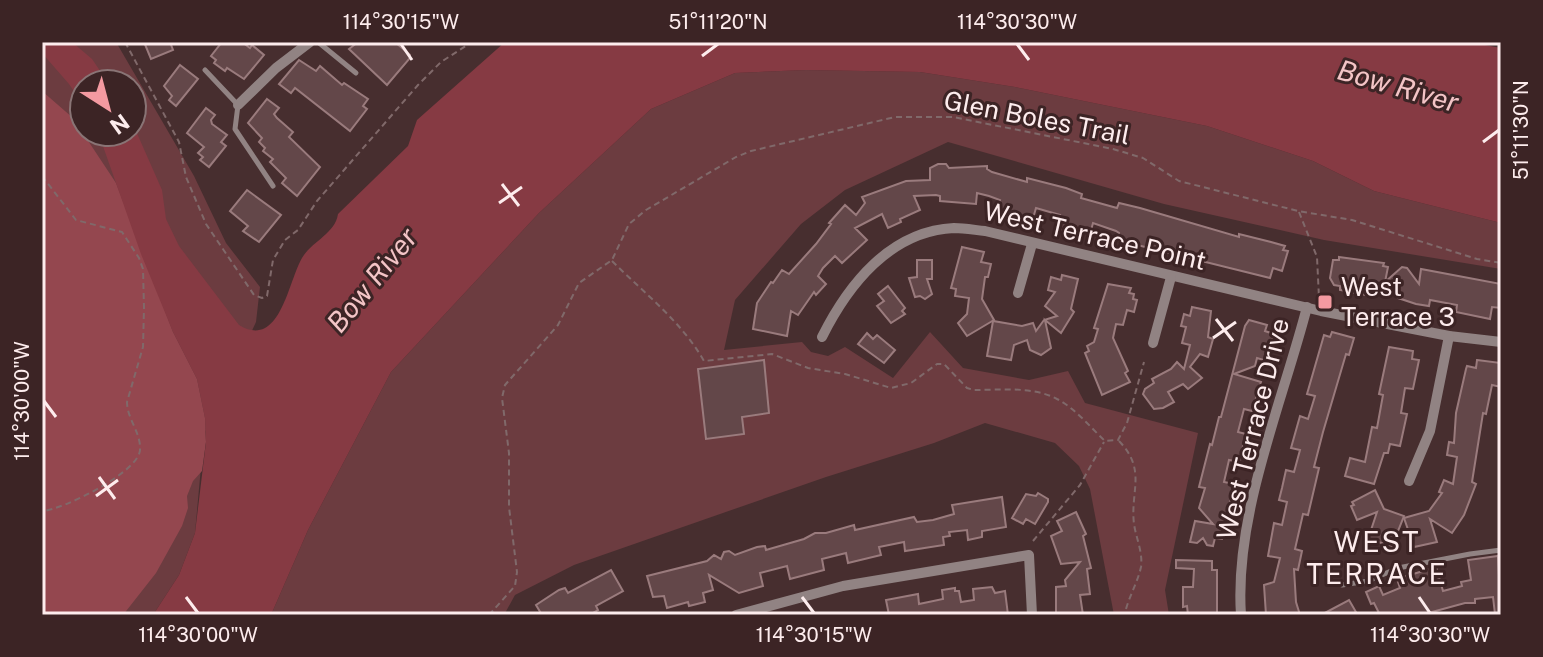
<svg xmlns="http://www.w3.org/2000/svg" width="1543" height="657" viewBox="0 0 1543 657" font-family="'Public Sans',sans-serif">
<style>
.green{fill:#6c3c40;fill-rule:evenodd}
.forest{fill:#94474f}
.water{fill:#863a43}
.building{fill:#634749;stroke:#9a7b7d;stroke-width:2}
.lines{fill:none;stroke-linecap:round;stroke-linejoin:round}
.path{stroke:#80696a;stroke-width:2;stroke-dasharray:6 4;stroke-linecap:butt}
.lane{stroke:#918383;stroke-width:5}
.street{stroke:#918383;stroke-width:10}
.ticks{fill:none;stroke:#fdeced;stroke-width:3}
.poi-dot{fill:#f49aa1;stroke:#3c2425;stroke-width:3}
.labels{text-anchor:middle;stroke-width:6;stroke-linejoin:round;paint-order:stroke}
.street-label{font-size:26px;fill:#fdeced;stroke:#3c2425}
.poi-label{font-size:26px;fill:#fdeced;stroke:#3c2425;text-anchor:start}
.water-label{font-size:28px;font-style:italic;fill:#f3c4c6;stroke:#3c2425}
.neighbourhood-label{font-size:28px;letter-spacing:2px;fill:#fdeced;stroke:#3c2425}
.neatline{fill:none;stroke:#fdeced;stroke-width:3}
.ticks-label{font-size:20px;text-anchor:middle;fill:#fdeced}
</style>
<rect width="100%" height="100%" fill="#472e2f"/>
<!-- green -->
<g class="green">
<path d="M42,42H116L194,176L226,243L260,287L256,322L204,434L195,533L179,575L153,615H42ZM84,84H132V132H84Z"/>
<polygon points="806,70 920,72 1015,87 1207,126 1313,161 1374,191 1501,223 1501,269 1324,240 1164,204 948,142 845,190 801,224 735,300 724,350 802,342 811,352 828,356 845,347 893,378 930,332 963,368 1029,380 1068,371 1085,403 1198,433 1165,590 1169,615 1114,615 1090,489 1079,466 1055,443 985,423 934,443 826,477 574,565 515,595 504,615 271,615 308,530 391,372 539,213 651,109 735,73"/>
</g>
<!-- forest -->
<polygon class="forest" points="42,91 73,118 116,183 173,332 197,379 205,418 206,442 202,471 193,481 187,496 188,508 182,526 156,573 123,615 42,615"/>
<!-- water -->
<g class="water">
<polygon points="42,42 72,42 92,59 109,84 84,84 84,106 69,84 42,53"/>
<path d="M505,42H1469L1501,48V223L1374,191L1313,161L1207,126L1015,87L920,72L806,70L735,73L651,109L539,213L391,372L308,530L271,615H153L179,575L195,533L206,442L205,418L197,379L173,332L141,254L98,132H132V122L162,190L166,219L179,246L239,325C280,350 288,282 302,258C312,241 335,234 338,214L408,146L417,120Z"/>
</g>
<!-- building -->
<g class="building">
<polygon points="144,42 170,42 173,50 151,59"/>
<polygon points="222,42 242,42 250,48 252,45 264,55 244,79 227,68 225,71 214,63 216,60 211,56"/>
<polygon points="358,42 395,42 410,55 410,58 387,85 349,49"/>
<polygon points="299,60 316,71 320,66 342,85 344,83 368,99 363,106 367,109 350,131 295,88 291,93 279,84"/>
<polygon points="180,65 198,79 176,106 169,100 172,96 164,86"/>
<polygon points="267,99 279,108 274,114 277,118 293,132 289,137 320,167 297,196 282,183 286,178 270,162 273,159 263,151 265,148 259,142 262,138 248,123"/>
<polygon points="206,108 215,115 211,120 212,124 227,135 221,142 226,146 209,167 200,160 203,157 198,153 204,147 187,133"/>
<polygon points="938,164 946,164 949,168 987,166 987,169 992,172 1027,182 1027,178 1066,188 1082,194 1081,198 1117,208 1119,203 1140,208 1239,237 1239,234 1271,242 1285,246 1283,250 1288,251 1282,271 1273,268 1270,278 1117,240 1119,233 1116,231 1093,223 1090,234 1073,229 1072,233 1061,230 1056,228 1060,215 1036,208 1032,222 997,210 1000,200 989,196 977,193 976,204 940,201 940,196 936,195 914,196 920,210 900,219 901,222 888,228 882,214 855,228 867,240 842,263 835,256 823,268 818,276 826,284 816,295 814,292 798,315 791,311 787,336 753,329 757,303 771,282 773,283 782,270 789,274 816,244 831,224 829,223 845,205 856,215 865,203 862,197 906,181 930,180 930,168"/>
<polygon points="247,190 281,215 259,242 243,231 248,226 230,211"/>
<polygon points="962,247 984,252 981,262 991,264 988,277 985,277 982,299 994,320 967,336 958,323 967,314 969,298 955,296 956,289 951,288"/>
<polygon points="1339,257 1384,263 1383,266 1388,267 1385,282 1402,267 1407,268 1419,284 1421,269 1501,284 1501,308 1492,307 1490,319 1456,312 1457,305 1430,300 1429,306 1416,304 1398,298 1399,294 1395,293 1372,289 1371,296 1340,290 1340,286 1334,285 1330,278 1333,260 1339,260"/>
<polygon points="917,260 932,260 932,279 927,279 932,294 925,299 920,296 915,297 909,278 917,277"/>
<polygon points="1062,275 1078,279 1071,309 1074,312 1061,333 1045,320 1051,348 1041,355 1030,350 1027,340 1014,345 1011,360 987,356 993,321 1022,326 1033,323 1036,331 1044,320 1057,316 1045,306 1055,292 1048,290 1051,277 1061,280"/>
<polygon points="1108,284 1131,288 1129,293 1134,294 1133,299 1137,300 1134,312 1127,310 1123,325 1116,324 1113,338 1128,371 1125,373 1130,382 1102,395 1085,353 1089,351 1087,346 1094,342 1098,329 1094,328"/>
<polygon points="888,286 905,308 902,311 905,314 891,323 877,306 884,301 878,294"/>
<polygon points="1192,307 1211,311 1208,337 1213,339 1208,357 1200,354 1190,367 1202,378 1188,389 1183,384 1168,392 1174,402 1163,408 1154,409 1143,394 1145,389 1154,383 1152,379 1171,369 1177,362 1184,369 1190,345 1182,343 1186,327 1181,326 1184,314 1190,316"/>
<polygon points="1249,320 1267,325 1265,331 1274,334 1267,361 1257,358 1255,366 1234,374 1261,382 1252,411 1244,409 1238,432 1246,434 1239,462 1229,460 1224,482 1234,484 1222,539 1215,538 1213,546 1207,545 1203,538 1197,543 1190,542 1195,521 1213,524 1199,508 1205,488 1199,487 1210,444 1212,445 1219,417 1221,417 1245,326"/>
<polygon points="1332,332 1354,338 1349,355 1346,354 1323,432 1314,467 1319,468 1308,515 1303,514 1295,549 1302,551 1298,570 1294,569 1296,602 1300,615 1266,615 1264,585 1274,582 1280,558 1268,556 1274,523 1282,525 1287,502 1279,500 1282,488 1286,470 1294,472 1300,450 1291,448 1300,416 1308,419 1315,396 1307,394 1324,335 1330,337"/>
<polygon points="867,333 873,339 877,335 895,350 884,363 858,344"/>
<polygon points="1389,347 1413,351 1412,359 1419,360 1413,389 1405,388 1401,413 1407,414 1400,446 1390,444 1388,453 1384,453 1374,484 1345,476 1350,458 1365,462 1372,427 1377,428 1383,395 1379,394"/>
<polygon points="764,360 769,413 742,417 744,434 706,439 698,369"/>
<polygon points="1477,360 1501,363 1499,376 1501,387 1492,385 1486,414 1483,413 1472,482 1476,484 1464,515 1452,533 1430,519 1437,542 1414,547 1404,518 1429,511 1442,493 1439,492 1444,480 1453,484 1457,457 1447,455 1449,442 1454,443 1456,413 1466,369 1467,366 1476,368"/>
<polygon points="1375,490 1384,509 1404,516 1392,546 1368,539 1377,512 1357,520 1351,506 1354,505 1352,502"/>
<polygon points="1038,493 1048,499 1048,502 1035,524 1026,519 1023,524 1012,518 1026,494 1036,496"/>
<polygon points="1002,497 1006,527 982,531 982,537 968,540 967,530 949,532 950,536 943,537 944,545 905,551 904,542 879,547 881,555 848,563 846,553 822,559 824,570 790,579 787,566 760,573 763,586 739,593 709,575 713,590 703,593 705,602 689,606 688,602 667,608 664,596 653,597 647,576 707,561 714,555 721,559 724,552 729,551 735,555 757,547 765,546 766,550 804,539 815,533 826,533 854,525 855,530 914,517 917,522 933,520 954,514 952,505"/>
<polygon points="1076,512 1086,534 1083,536 1091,568 1087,569 1090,594 1080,595 1083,615 1056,615 1056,587 1066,586 1065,580 1080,562 1061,564 1051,536 1062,531 1057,521"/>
<polygon points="1498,556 1501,614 1495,614 1493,597 1475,599 1475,603 1465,603 1432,612 1433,615 1380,615 1374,603 1371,604 1366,592 1379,586 1383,595 1400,588 1397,579 1436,567 1443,591 1462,586 1461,582 1471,580 1468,560"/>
<polygon points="1176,560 1212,561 1212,570 1217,570 1217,615 1188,615 1187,606 1183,607 1183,587 1193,587 1194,569 1176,568"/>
<polygon points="611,570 623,591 596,606 598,610 589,615 542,615 536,605 559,590 565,588 568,593"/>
<polygon points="992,587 995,593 1005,591 1008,615 889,615 886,600 918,594 919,604 943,599 942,590 955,588 955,591 959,591 961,602 974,600 973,589"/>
<polygon points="1349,600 1356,612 1350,615 1321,615"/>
</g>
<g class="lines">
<!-- path -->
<g class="path">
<polyline points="125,42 179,142 186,177 206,224 254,295 262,298 267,296 273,260 285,240 298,230 317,201 418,85 441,62 472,42"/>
<path d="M42,176L76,220L122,232L139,258L143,269L144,308L143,347L127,402C127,419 141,432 140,450C139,472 63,510 42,511"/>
<polyline points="1299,212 1317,257 1319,298"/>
<path d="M612,261C645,294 681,321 704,361L772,354L808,368L845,374L891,388L911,383L937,364H944L967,388L974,390C1000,390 1033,386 1057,399C1075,408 1090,427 1105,441L1118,440L1127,423L1144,362"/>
<path d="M1119,441C1147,470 1130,491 1134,524C1136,538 1143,552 1141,567C1138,581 1130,595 1126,609V615"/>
<polyline points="1033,541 1080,485 1104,442"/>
<polyline points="489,615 515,586 517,572 509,507 509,453 502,398 505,385 558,325 579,283 612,260 629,224 646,210 736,157 751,151 895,117 953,117 1113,149 1143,158 1179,181 1298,211 1352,220 1477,259 1501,263"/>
</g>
<!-- lane -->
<g class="lane">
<polyline points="318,42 356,73"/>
<polyline points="205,70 238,105 235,129 273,186"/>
<polyline points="1342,585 1368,581 1398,568 1470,554 1501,550"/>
</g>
<!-- street -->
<g class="street">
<polyline points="238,105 276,68 310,42"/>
<polyline points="1018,293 1032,244"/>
<path d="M822,337C848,285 890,231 954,228C964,228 975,230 985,231L1321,311L1449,336L1501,342"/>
<polyline points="1153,343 1171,277"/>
<polyline points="1409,481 1430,431 1449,336"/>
<polyline points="736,615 843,586 1029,555 1032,615"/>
<path d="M1241,615C1234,515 1282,404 1307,307"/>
</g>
</g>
<!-- ticks -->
<path class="ticks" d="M401,44L412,60M1017,44L1029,60M702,56L718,44M1483,142L1499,130M502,184L519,206M499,203L522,187M1216,319L1233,341M1213,338L1236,322M44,401L56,417M99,477L115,499M96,496L118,480M186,597L198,613M802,597L814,613M1419,597L1430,613"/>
<!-- markers -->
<rect class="poi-dot" x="1317" y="294" width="16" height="16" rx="4"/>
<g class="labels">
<!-- street labels -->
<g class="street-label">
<text transform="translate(1037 118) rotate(11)" y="9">Glen Boles Trail</text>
<text transform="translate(1095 236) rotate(13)" y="9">West Terrace Point</text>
<text transform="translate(1253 429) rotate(-76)" y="9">West Terrace Drive</text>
</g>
<!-- poi labels -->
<g class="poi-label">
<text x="1341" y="296">West<tspan x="1341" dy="30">Terrace 3</tspan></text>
</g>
<!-- water labels -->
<g class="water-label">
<text transform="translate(1398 86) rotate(16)" y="10">Bow River</text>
<text transform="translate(372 280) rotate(-51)" y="10">Bow River</text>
</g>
<!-- neighbourhood labels -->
<g class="neighbourhood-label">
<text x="1377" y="552">WEST<tspan x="1377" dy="32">TERRACE</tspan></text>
</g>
</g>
<!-- border -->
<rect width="1543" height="657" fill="none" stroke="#3c2425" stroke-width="88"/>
<!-- north arrow -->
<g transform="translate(108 108) rotate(144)"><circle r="38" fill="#3c2425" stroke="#897475" stroke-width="2"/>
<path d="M0-6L14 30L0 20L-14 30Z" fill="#f49aa1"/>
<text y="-12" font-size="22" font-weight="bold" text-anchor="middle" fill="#fdeced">N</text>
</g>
<rect x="44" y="44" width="1455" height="569" class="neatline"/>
<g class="ticks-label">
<text x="401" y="29">114°30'15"W</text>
<text x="718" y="29">51°11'20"N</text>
<text x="1017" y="29">114°30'30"W</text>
<text transform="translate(1521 130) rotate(-90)" y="7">51°11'30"N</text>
<text transform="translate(22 401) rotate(-90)" y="7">114°30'00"W</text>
<text x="198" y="642">114°30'00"W</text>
<text x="814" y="642">114°30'15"W</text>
<text x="1430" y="642">114°30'30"W</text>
</g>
</svg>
